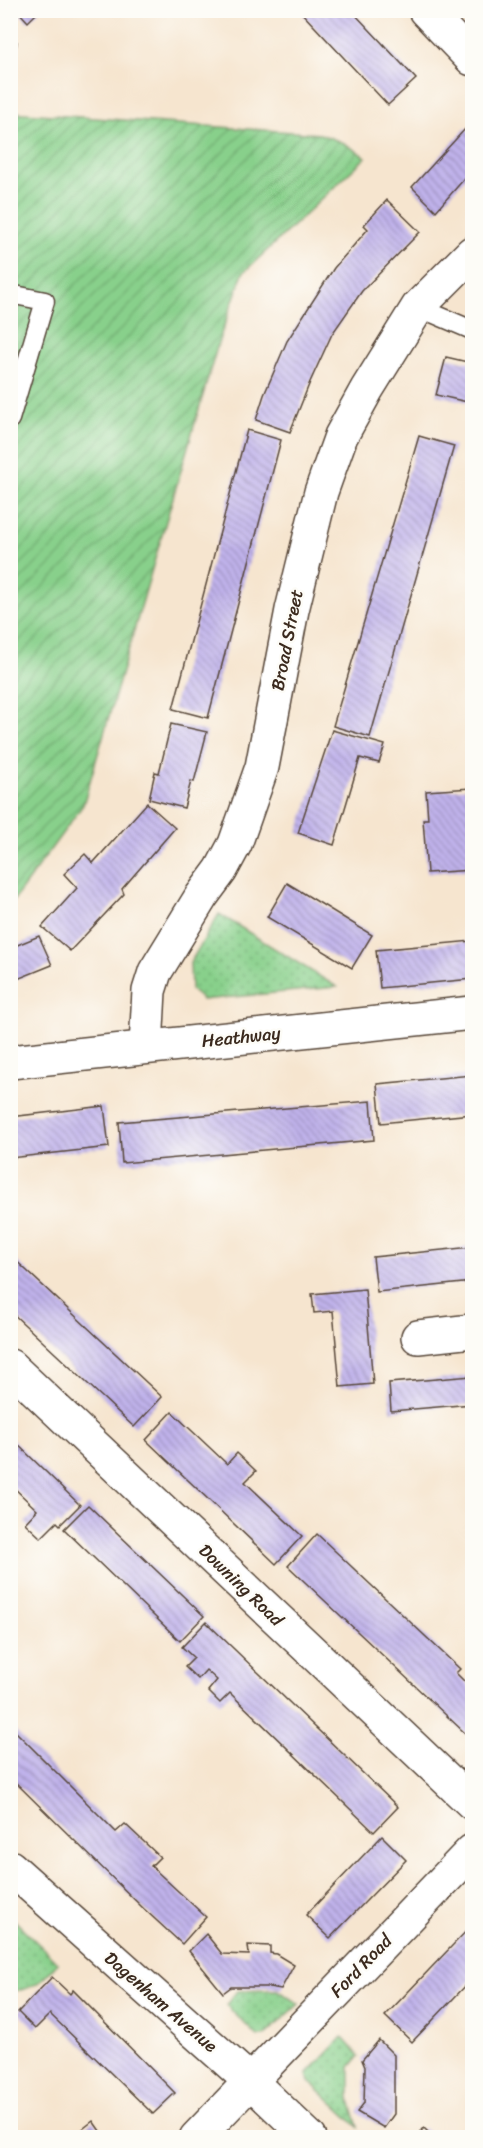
<svg xmlns="http://www.w3.org/2000/svg" width="483" height="2148" viewBox="0 0 483 2148" font-family="Sriracha,sans-serif">
<style>
.grass{fill:url(#grass-dots);stroke:#627d54;stroke-width:1.5}
.garden{fill:url(#garden-furrows);stroke:#627d54;stroke-width:1.5}
.building{fill:url(#building-back-hatch)}
.lines{fill:none;stroke-linecap:round;stroke-linejoin:round}
.lane-casing{stroke:#574639;stroke-width:21}
.street-casing{stroke:#574639;stroke-width:36}
.primary-casing{stroke:#574639;stroke-width:36}
.lane{stroke:#fff;stroke-width:18}
.street{stroke:#fff;stroke-width:33}
.primary{stroke:#fff;stroke-width:33}
.labels{text-anchor:middle;stroke-width:5;stroke-linejoin:round;paint-order:stroke}
.street-label{font-size:18px;fill:#3b2a1e;stroke:#fdfcf7}
</style>
<defs>
<pattern id="grass-dots" width="8" height="8" patternUnits="userSpaceOnUse" patternTransform="scale(1.5)"><rect width="8" height="8" fill="#88d08b"/><path d="M2 2h.1M6 6h.1" fill="none" stroke="#70a971" stroke-width="1.8" stroke-linecap="round"/></pattern>
<pattern id="garden-furrows" width="10" height="10" patternUnits="userSpaceOnUse" patternTransform="scale(1.5)"><rect width="10" height="10" fill="#88d08b"/><path d="M-1 1l2-2M0 10L10 0M9 11l2-2" fill="none" stroke="#70a971"/></pattern>
<pattern id="building-back-hatch" width="6" height="6" patternUnits="userSpaceOnUse" patternTransform="scale(1.5)"><rect width="6" height="6" fill="#c0b2eb"/><path d="M-1 5l2 2M0 0l6 6M5-1l2 2" fill="none" stroke="#9d91be"/></pattern>
</defs>
<rect width="100%" height="100%" fill="#fdfcf7"/>
<filter id="ink" filterUnits="userSpaceOnUse"><feTurbulence type="fractalNoise" baseFrequency=".0167" numOctaves="2"/><feDisplacementMap in="SourceGraphic" scale="12" xChannelSelector="R" yChannelSelector="G"/><feConvolveMatrix kernelMatrix="1 2 1 2 8 2 1 2 1" color-interpolation-filters="sRGB"/></filter>
<filter id="wash" filterUnits="userSpaceOnUse"><feTurbulence type="fractalNoise" baseFrequency=".008" numOctaves="4" result="noise"/><feDisplacementMap in="SourceGraphic" scale="24" xChannelSelector="R" yChannelSelector="G"/><feGaussianBlur stdDeviation="1.35" result="paint"/><feColorMatrix in="noise" values="0 0 0 0 0 0 0 0 0 0 0 0 0 0 0 0 0 1.4 0 .05"/><feComposite in="paint" operator="in"/></filter>
<g filter="url(#wash)">
<rect width="100%" height="100%" fill="#f6e5cf"/>
<!-- grass -->
<g class="grass">
<polygon points="219,914 337,987 202,1000 191,990 190,963"/>
<path d="M11,1917L58,1963C44,1979 33,1991 11,1991Z"/>
<polygon points="277,1990 299,2004 264,2036 258,2036 254,2033 226,2005 237,1991"/>
<polygon points="342,2037 359,2056 350,2067 350,2100 358,2127 314,2086 309,2082 307,2074"/>
</g>
<!-- garden -->
<polygon class="garden" points="11,112 320,134 344,143 366,157 243,273 220,337 83,805 11,904"/>
<g id="blocks">
<!-- building -->
<g class="building">
<polygon points="17,10 40,10 28,22"/>
<polygon points="299,10 351,10 416,79 388,105"/>
<polygon points="10,41 17,42 12,76 10,76"/>
<polygon points="466,128 472,133 472,170 436,211 412,187"/>
<polygon points="387,200 420,232 362,291 332,334 310,382 290,432 256,420 264,395 287,341 334,268 368,229 364,225"/>
<polygon points="446,357 472,363 472,403 436,395"/>
<polygon points="247,430 281,440 208,718 173,709"/>
<polygon points="419,436 454,446 370,737 333,726"/>
<polygon points="171,724 207,732 194,782 191,781 184,808 149,799 155,772 159,773"/>
<polygon points="332,730 385,745 379,763 360,758 334,845 298,833"/>
<polygon points="472,788 472,870 427,873 423,819 428,819 426,791"/>
<polygon points="147,803 175,828 122,889 124,894 70,951 42,927 77,888 64,874 85,854 93,863"/>
<polygon points="287,883 372,935 352,968 267,917"/>
<polygon points="39,936 52,965 10,982 10,948"/>
<polygon points="472,941 472,979 380,988 376,950"/>
<polygon points="472,1075 472,1114 381,1123 377,1084"/>
<polygon points="371,1101 374,1140 122,1163 119,1122"/>
<polygon points="104,1106 109,1147 10,1158 10,1117"/>
<polygon points="472,1247 472,1282 377,1292 373,1257"/>
<polygon points="10,1255 162,1397 134,1427 10,1311"/>
<polygon points="365,1289 373,1384 340,1387 333,1311 314,1313 312,1294"/>
<polygon points="472,1376 472,1404 391,1411 389,1383"/>
<polygon points="172,1412 227,1464 237,1453 256,1471 245,1482 302,1536 276,1564 146,1440"/>
<polygon points="10,1437 80,1505 60,1525 57,1522 41,1538 25,1523 37,1510 10,1484"/>
<polygon points="88,1505 204,1616 180,1641 64,1529"/>
<polygon points="317,1534 460,1669 456,1673 472,1689 472,1727 466,1734 288,1566"/>
<polygon points="206,1622 398,1807 374,1832 230,1693 220,1703 208,1691 217,1680 206,1670 198,1679 185,1667 194,1658 182,1647"/>
<polygon points="10,1726 116,1832 125,1824 160,1857 151,1866 206,1917 182,1944 144,1909 10,1777"/>
<polygon points="382,1836 406,1860 330,1938 306,1915"/>
<polygon points="472,1925 472,1979 412,2042 385,2016"/>
<polygon points="206,1934 222,1954 249,1955 248,1945 270,1946 270,1953 276,1954 294,1965 281,1989 269,1987 231,1987 223,1993 189,1951"/>
<polygon points="52,1977 70,1994 73,1990 175,2093 153,2114 50,2014 35,2029 18,2012"/>
<polygon points="379,2040 394,2055 394,2114 384,2128 357,2112 364,2103 365,2067 362,2060"/>
<polygon points="93,2121 105,2138 71,2138"/>
<polygon points="424,2128 434,2138 415,2138"/>
</g>
</g>
</g>
<g filter="url(#ink)">
<use href="#blocks" fill-opacity="0" stroke="#574639" stroke-width="1.5"/>
<g class="lines">
<defs>
<g id="lane">
<polyline points="10,294 45,301 10,419"/>
<polyline points="418,307 472,330"/>
</g>
<g id="street">
<polyline points="425,10 472,59"/>
<polyline points="146,1047 149,991 155,972 201,897 221,870 235,844 262,767 292,610 321,492 341,436 367,389 418,307 472,253"/>
<polyline points="418,1337 472,1331"/>
<polyline points="10,1366 472,1803"/>
<polyline points="10,1867 250,2081 310,2138"/>
<polyline points="196,2138 472,1851"/>
</g>
<polyline id="primary" points="10,1062 472,1013"/>
</defs>
<!-- lane casing -->
<use href="#lane" class="lane-casing"/>
<!-- street casing -->
<use href="#street" class="street-casing"/>
<!-- primary casing -->
<use href="#primary" class="primary-casing"/>
<!-- lane -->
<use href="#lane" class="lane"/>
<!-- street -->
<use href="#street" class="street"/>
<!-- primary -->
<use href="#primary" class="primary"/>
</g>
</g>
<g class="labels">
<!-- street labels -->
<g class="street-label">
<text transform="translate(287 640) rotate(-79)" y="6">Broad Street</text>
<text transform="translate(241 1037) rotate(-6)" y="6">Heathway</text>
<text transform="translate(241 1585) rotate(44)" y="6">Downing Road</text>
<text transform="translate(361 1966) rotate(-46)" y="6">Ford Road</text>
<text transform="translate(161 2002) rotate(41)" y="6">Dagenham Avenue</text>
</g>
</g>
<!-- margin -->
<rect width="483" height="2148" fill="none" stroke="#fdfcf7" stroke-width="36"/>
</svg>
